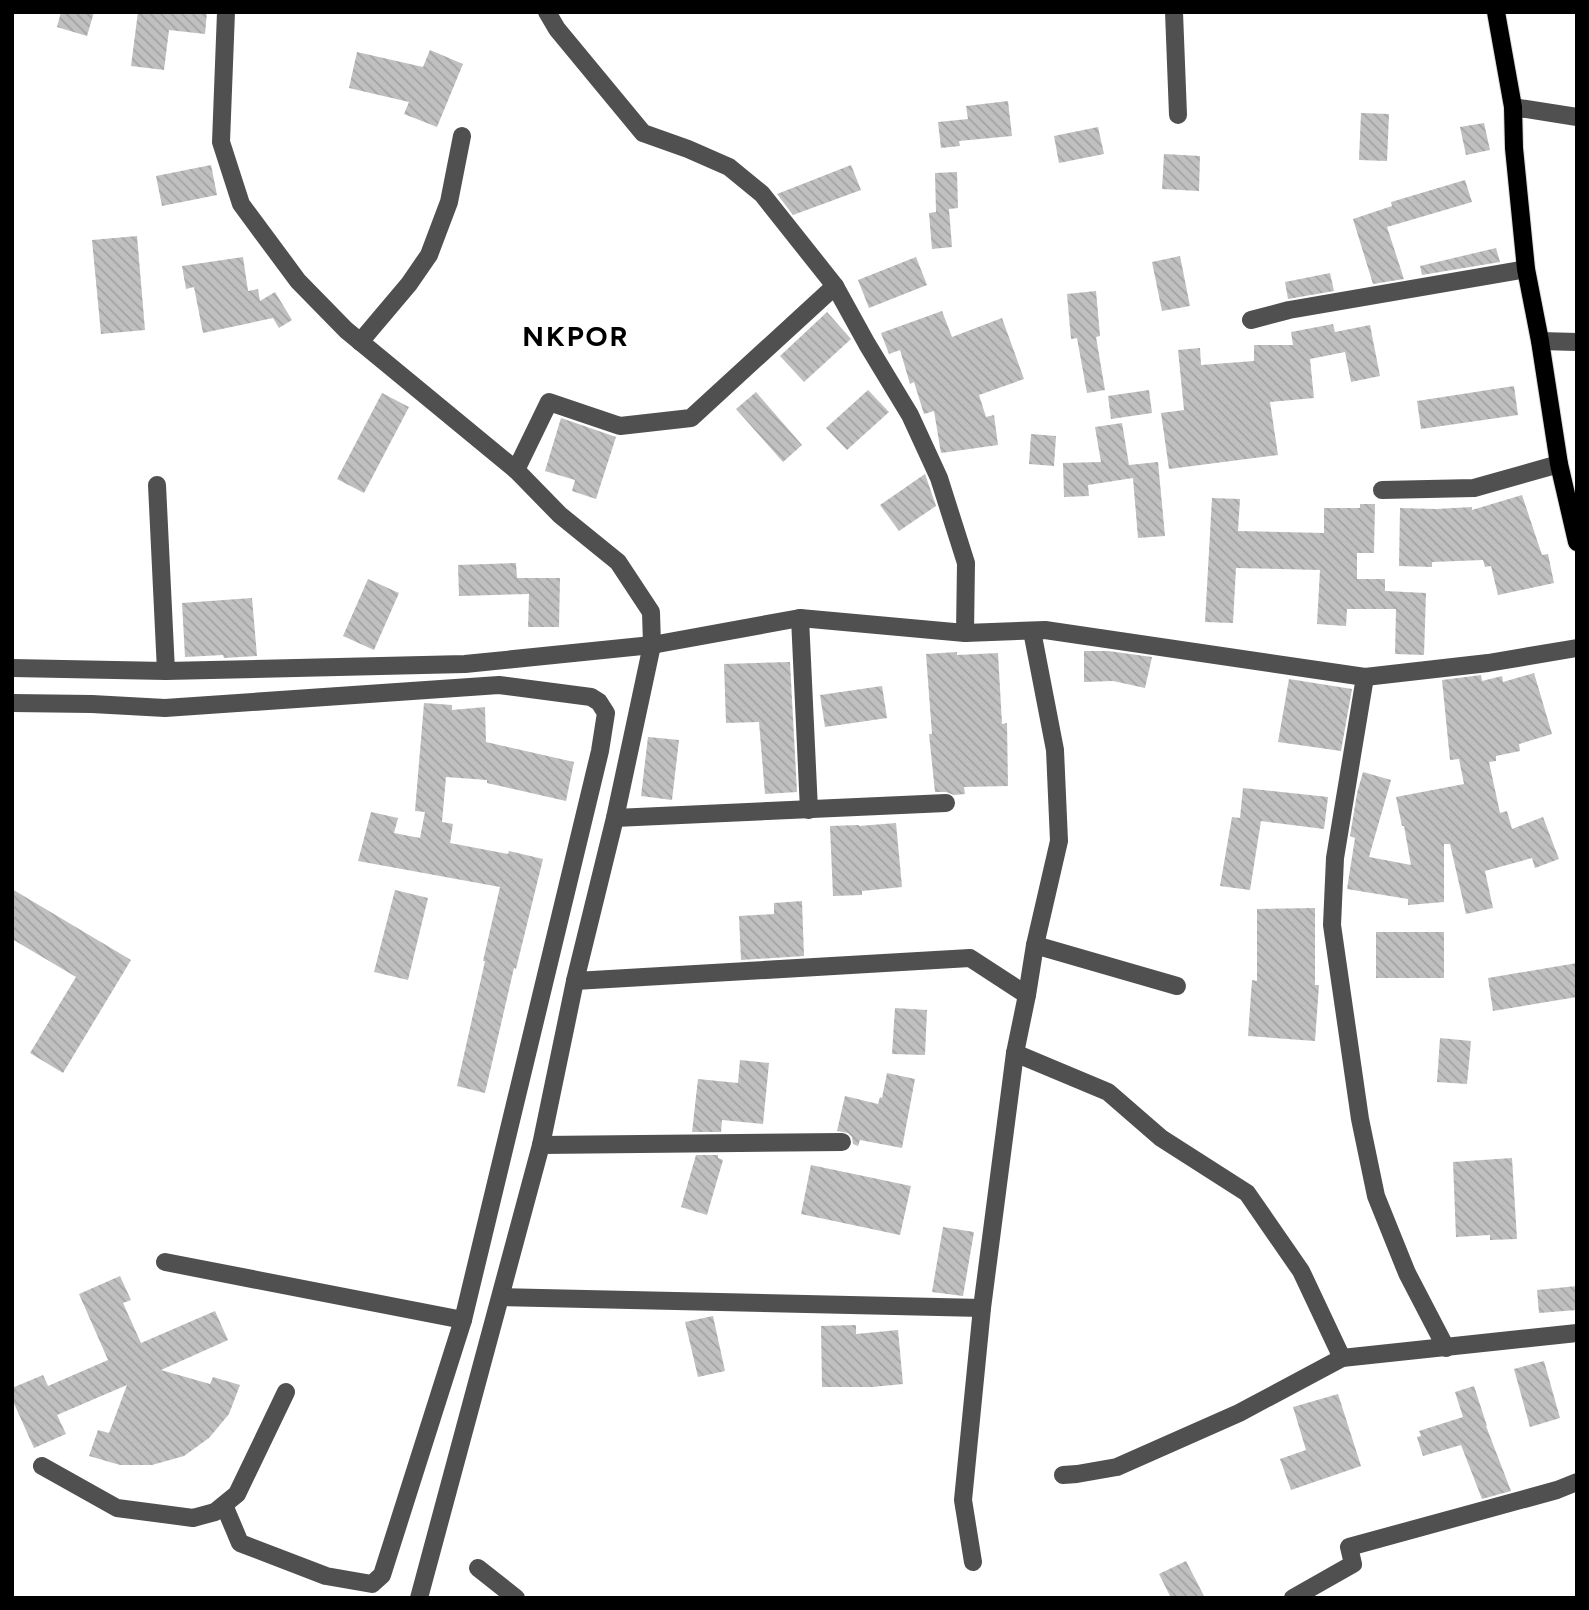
<svg xmlns="http://www.w3.org/2000/svg" width="1589" height="1610" viewBox="0 0 1589 1610" font-family="Figtree,sans-serif">
<style>
.building{fill:url(#building-back-hatch)}
.lines{fill:none;stroke-linecap:round;stroke-linejoin:round}
.major-casing{stroke:#dbdbdb;stroke-width:20}
.minor{stroke:#505050;stroke-width:18}
.major{stroke:#000;stroke-width:18}
.labels{text-anchor:middle;stroke-width:6;stroke-linejoin:round;paint-order:stroke}
.district-label{font-size:28px;font-weight:bold;letter-spacing:2px;fill:#000;stroke:#fff}
</style>
<defs>
<pattern id="building-back-hatch" width="6" height="6" patternUnits="userSpaceOnUse" patternTransform="scale(1.75)"><rect width="6" height="6" fill="#c0c0c0"/><path d="M-1 5l2 2M0 0l6 6M5-1l2 2" fill="none" stroke="#a3a3a3"/></pattern>
</defs>
<rect width="100%" height="100%" fill="#fff"/>
<!-- building -->
<g class="building">
<polygon points="61,12 94,12 87,36 57,27"/>
<polygon points="138,12 207,12 205,34 169,30 164,70 131,66"/>
<polygon points="430,50 463,64 437,127 404,114 409,102 349,88 357,52 423,67"/>
<polygon points="1008,101 1012,136 959,141 960,146 941,148 938,122 968,119 966,106"/>
<polygon points="1361,113 1389,114 1387,161 1359,160"/>
<polygon points="1484,123 1490,150 1466,155 1460,127"/>
<polygon points="1098,127 1104,154 1059,163 1054,136"/>
<polygon points="1164,154 1200,156 1199,191 1162,189"/>
<polygon points="211,165 217,195 162,206 156,176"/>
<polygon points="851,165 861,190 793,215 777,194"/>
<polygon points="957,172 958,208 949,209 952,247 932,249 929,213 936,212 935,173"/>
<polygon points="1465,180 1472,202 1387,227 1404,279 1373,284 1353,219 1392,206 1391,202"/>
<polygon points="137,236 145,330 101,334 92,240"/>
<polygon points="1496,248 1500,262 1422,275 1420,266"/>
<polygon points="1180,256 1190,306 1162,311 1152,262"/>
<polygon points="243,257 248,291 258,289 260,301 275,292 292,320 279,328 273,318 203,333 194,287 186,289 182,266"/>
<polygon points="916,257 927,285 869,308 858,280"/>
<polygon points="1330,273 1334,291 1288,299 1285,282"/>
<polygon points="1096,291 1100,336 1096,337 1105,390 1087,393 1077,338 1071,339 1067,294"/>
<polygon points="942,311 952,337 1002,318 1024,379 979,395 986,417 994,415 998,445 941,453 934,411 924,414 914,382 910,384 900,350 889,354 881,333"/>
<polygon points="827,312 851,339 804,382 780,356"/>
<polygon points="1333,324 1335,332 1370,325 1380,376 1351,382 1345,352 1310,359 1314,398 1270,402 1278,455 1169,469 1161,413 1184,410 1178,350 1200,348 1201,365 1254,361 1254,345 1293,345 1291,332"/>
<polygon points="1514,386 1518,415 1421,429 1417,401"/>
<polygon points="868,390 889,412 847,450 826,428"/>
<polygon points="1149,390 1152,413 1111,419 1108,396"/>
<polygon points="756,392 802,445 783,462 736,409"/>
<polygon points="382,393 409,407 364,493 337,479"/>
<polygon points="561,418 616,437 596,499 572,491 575,480 545,471"/>
<polygon points="1122,423 1129,465 1158,462 1165,536 1138,538 1133,478 1088,485 1089,496 1064,497 1063,463 1101,462 1095,427"/>
<polygon points="1031,434 1056,436 1054,466 1029,464"/>
<polygon points="925,474 936,506 899,531 880,505"/>
<polygon points="1522,495 1542,555 1548,554 1554,583 1498,595 1491,566 1485,567 1483,560 1432,562 1432,567 1399,566 1400,508 1436,509 1472,507 1472,510"/>
<polygon points="1212,498 1240,499 1238,531 1324,533 1324,508 1360,508 1360,504 1375,504 1374,553 1357,553 1357,579 1385,579 1385,591 1426,593 1424,655 1395,654 1396,609 1347,609 1346,626 1317,624 1320,570 1236,568 1233,623 1205,622"/>
<polygon points="516,563 517,578 560,578 559,627 528,627 529,594 459,596 458,565"/>
<polygon points="368,579 399,593 374,650 343,636"/>
<polygon points="252,598 257,656 224,658 223,655 185,657 182,603"/>
<polygon points="1084,651 1108,651 1152,657 1145,688 1113,681 1084,682"/>
<polygon points="957,652 957,655 998,653 1002,724 1007,723 1008,786 964,787 965,794 954,795 946,792 935,792 929,734 932,734 926,654"/>
<polygon points="790,662 797,792 765,794 759,722 726,723 724,664"/>
<polygon points="1534,673 1552,734 1519,744 1520,751 1496,756 1496,761 1489,762 1500,813 1507,811 1512,829 1543,817 1559,859 1535,868 1532,858 1485,871 1493,908 1466,914 1450,844 1444,844 1444,902 1408,905 1408,899 1347,889 1355,838 1350,836 1357,793 1363,772 1391,780 1369,857 1411,865 1404,826 1402,826 1396,797 1464,784 1459,759 1450,760 1442,680 1481,675 1482,681 1502,676 1503,682"/>
<polygon points="1289,679 1352,689 1341,751 1278,742"/>
<polygon points="882,686 887,718 825,727 820,695"/>
<polygon points="424,703 452,705 452,710 485,707 486,742 574,762 566,801 487,783 487,780 446,777 442,822 453,824 450,843 508,854 509,851 543,859 516,969 514,968 485,1093 457,1086 485,961 483,961 500,887 358,861 371,812 398,818 394,833 420,838 425,812 415,811"/>
<polygon points="648,737 679,740 672,800 641,796"/>
<polygon points="1243,788 1328,797 1324,829 1261,821 1250,890 1220,886 1232,817 1240,818"/>
<polygon points="896,823 902,887 862,891 862,895 833,896 830,826 859,825 859,826"/>
<polygon points="12,889 131,960 63,1073 30,1053 76,977 12,939"/>
<polygon points="395,890 428,898 408,980 374,972"/>
<polygon points="802,901 804,956 741,960 739,916 774,914 774,903"/>
<polygon points="1315,908 1315,985 1319,985 1315,1041 1248,1036 1252,980 1257,981 1257,909"/>
<rect x="1376" y="932" width="68" height="46"/>
<polygon points="1577,963 1577,997 1493,1011 1488,978"/>
<polygon points="895,1008 927,1010 925,1055 892,1054"/>
<polygon points="1440,1038 1471,1041 1467,1084 1437,1082"/>
<polygon points="740,1060 769,1063 763,1124 722,1120 721,1132 692,1132 698,1079 738,1083"/>
<polygon points="887,1073 915,1079 902,1148 860,1140 858,1146 853,1144 852,1137 848,1133 837,1131 845,1096 878,1104 880,1097 882,1098"/>
<polygon points="696,1155 718,1155 718,1158 723,1160 707,1215 681,1207"/>
<polygon points="1512,1158 1517,1239 1490,1240 1490,1235 1456,1237 1453,1162"/>
<polygon points="811,1165 911,1186 900,1235 801,1214"/>
<polygon points="943,1227 974,1232 963,1296 932,1292"/>
<polygon points="120,1276 131,1300 123,1303 141,1343 215,1311 228,1340 161,1370 210,1384 213,1377 240,1385 229,1414 209,1438 184,1456 152,1465 120,1465 89,1456 98,1430 109,1433 127,1385 57,1415 66,1434 34,1448 12,1399 12,1388 43,1375 48,1386 108,1360 79,1294"/>
<polygon points="1577,1286 1577,1310 1539,1313 1537,1290"/>
<polygon points="713,1316 725,1371 698,1377 685,1322"/>
<polygon points="856,1325 856,1334 898,1330 903,1384 872,1387 822,1387 821,1326"/>
<polygon points="1544,1361 1560,1418 1530,1427 1514,1369"/>
<polygon points="1474,1386 1487,1426 1486,1426 1511,1491 1482,1499 1461,1445 1423,1456 1417,1437 1421,1436 1419,1431 1463,1417 1455,1392"/>
<polygon points="1338,1394 1361,1466 1291,1490 1280,1459 1306,1450 1293,1407"/>
<polygon points="1186,1561 1205,1598 1171,1598 1159,1574"/>
</g>
<g class="lines">
<defs>
<polyline id="major" points="1496,12 1513,107 1514,148 1526,269 1540,341 1559,464 1577,542"/>
</defs>
<!-- major casing -->
<use href="#major" class="major-casing"/>
<!-- minor -->
<g class="minor">
<polyline points="226,12 221,142 241,204 298,281 346,330 516,470 560,515 618,562 651,612 652,645 615,818 575,981 541,1145 419,1598"/>
<polyline points="547,12 557,29 643,133 688,149 729,167 762,194 835,286 867,344 910,415 939,478 966,563 965,633"/>
<polyline points="1174,12 1178,115"/>
<polyline points="1513,107 1577,117"/>
<polyline points="1251,320 1289,310 1526,269"/>
<polyline points="1540,341 1577,342"/>
<polyline points="360,342 409,284 429,255 449,202 462,136"/>
<polyline points="516,470 549,402 620,426 691,418 835,286"/>
<polyline points="157,485 166,671"/>
<polyline points="1382,490 1474,488 1559,464"/>
<polyline points="800,618 809,810"/>
<polyline points="12,668 166,671 465,664 652,645 800,618 965,633 1045,630 1365,677 1488,663 1577,648"/>
<polyline points="1365,677 1335,858 1332,925 1360,1119 1376,1196 1407,1273 1446,1348"/>
<polyline points="12,703 92,704 165,708 499,685 591,697 599,702 606,713 600,751 463,1320 382,1575 372,1584 326,1576 240,1543 224,1505"/>
<polyline points="615,818 946,803"/>
<polyline points="1035,945 1177,986"/>
<polyline points="575,981 970,958 1027,995"/>
<polyline points="1015,1053 1108,1092 1161,1138 1247,1193 1301,1271 1342,1358"/>
<polyline points="541,1145 842,1142"/>
<polyline points="165,1262 463,1320"/>
<polyline points="501,1297 982,1308"/>
<polyline points="42,1466 117,1508 193,1518 215,1512 237,1494 286,1392"/>
<polyline points="1063,1475 1077,1474 1117,1467 1239,1413 1342,1358 1577,1333"/>
<polyline points="973,1562 963,1500 982,1308 1015,1053 1027,995 1035,945 1059,841 1055,750 1032,631"/>
<polyline points="478,1568 516,1598"/>
<polyline points="1293,1598 1353,1564 1349,1547 1557,1490 1577,1482"/>
</g>
<!-- major -->
<use href="#major" class="major"/>
</g>
<g class="labels">
<!-- district labels -->
<g class="district-label">
<text x="576" y="346">NKPOR</text>
</g>
</g>
<!-- border -->
<rect width="1589" height="1610" fill="none" stroke="#000000" stroke-width="28"/>
</svg>
